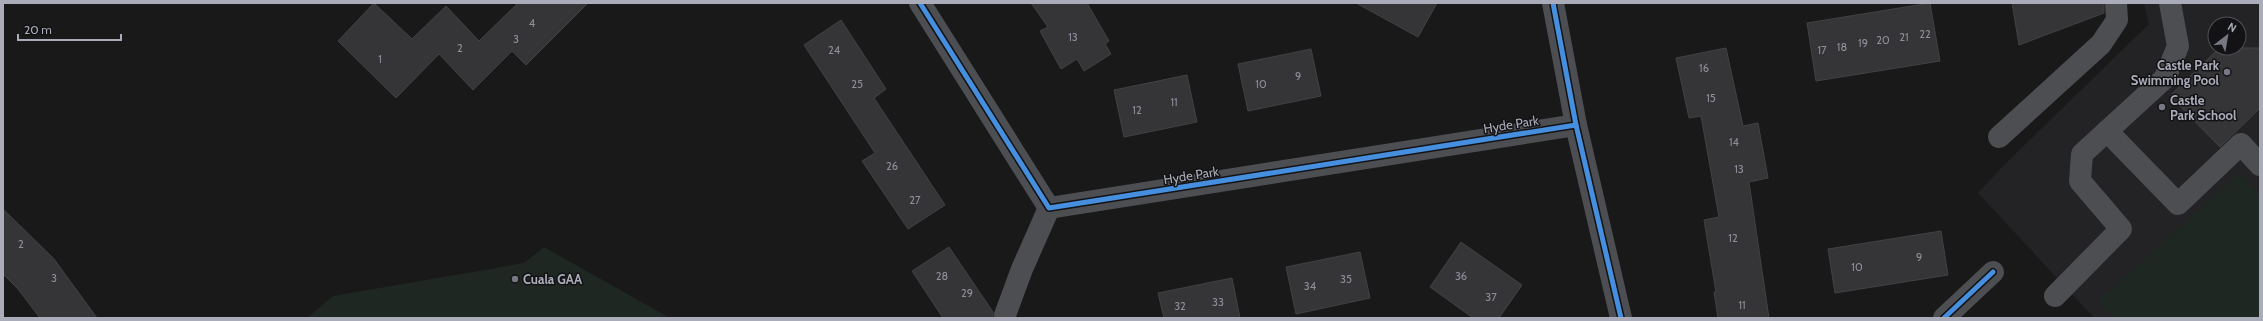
<svg xmlns="http://www.w3.org/2000/svg" width="2263" height="321" viewBox="0 0 2263 321" font-family="Cabin,sans-serif">
<style>
.built{fill:#232325;fill-rule:evenodd}
.green{fill:#1e2721}
.building{fill:#353537;stroke:#424245}
.lines{fill:none;stroke-linecap:round;stroke-linejoin:round}
.minor{stroke:#4d4e52;stroke-width:22}
.cycleway-casing{stroke:#131315;stroke-width:8}
.cycleway{stroke:#468fdf;stroke-width:5}
.poi-dot{fill:#777982;stroke:#131315;stroke-width:1.5}
.labels{text-anchor:middle;stroke-width:3;stroke-linejoin:round;paint-order:stroke}
.number-label{font-size:11px;fill:#8d8e99}
.poi-label{font-size:13px;font-weight:bold;fill:#aaacba;stroke:#131315;text-anchor:start}
.street-label{font-size:13px;fill:#aaacba;stroke:#131315}
</style>
<rect width="100%" height="100%" fill="#191919"/>
<!-- built -->
<path class="built" d="M2144,3H2260V318H2094L1978,193L2003,166L2149,24ZM2215,24H2239V48H2215Z"/>
<!-- green -->
<g class="green">
<polygon points="2239,173 2260,196 2260,318 2113,318 2098,301"/>
<polygon points="544,247 670,318 307,318 333,296 524,263"/>
</g>
<!-- building -->
<g class="building">
<polygon points="374,3 412,39 446,6 479,41 518,3 588,3 526,65 512,51 473,90 439,54 396,98 338,41"/>
<polygon points="1031,3 1087,3 1109,41 1105,44 1111,54 1084,71 1077,59 1061,69 1040,31 1048,27"/>
<polygon points="1356,3 1437,3 1418,37"/>
<polygon points="1930,3 1940,61 1816,81 1807,23"/>
<polygon points="2012,3 2104,3 2104,13 2019,45"/>
<polygon points="841,20 886,89 874,98 945,205 908,229 862,161 875,153 804,45"/>
<polygon points="1726,48 1743,126 1758,123 1768,178 1749,182 1769,318 1718,318 1714,292 1716,292 1704,220 1719,217 1701,116 1689,118 1676,58"/>
<polygon points="2219,48 2260,48 2260,108 2220,147 2170,96"/>
<polygon points="1311,49 1321,96 1248,111 1238,64"/>
<polygon points="1187,75 1197,122 1124,137 1114,90"/>
<polygon points="3,209 54,259 97,318 40,318 18,289 3,274"/>
<polygon points="1941,231 1948,275 1835,293 1828,249"/>
<polygon points="1461,242 1522,285 1499,318 1473,318 1430,287"/>
<polygon points="949,247 993,312 993,318 943,318 912,271"/>
<polygon points="1360,252 1370,298 1296,314 1286,267"/>
<polygon points="1232,278 1240,318 1164,318 1158,293"/>
</g>
<g class="lines">
<!-- minor -->
<g class="minor">
<polyline points="920,3 1049,208 1576,125"/>
<polyline points="1553,3 1576,125 1621,318"/>
<polyline points="2107,131 2178,204 2241,144 2260,165"/>
<polyline points="1999,137 2101,44 2117,20 2116,3"/>
<polyline points="2055,296 2121,229 2080,181 2082,154 2165,78 2178,46 2170,3"/>
<polyline points="1005,315 1022,269 1049,208"/>
<polyline points="1944,318 1993,272"/>
</g>
<defs>
<g id="cycleway">
<polyline points="920,3 1049,208 1576,125"/>
<polyline points="1553,3 1576,125 1621,318"/>
<polyline points="1944,318 1993,272"/>
</g>
</defs>
<!-- cycleway casing -->
<use href="#cycleway" class="cycleway-casing"/>
<!-- cycleway -->
<use href="#cycleway" class="cycleway"/>
</g>
<!-- markers -->
<g class="poi-dot">
<circle cx="2227" cy="72" r="4"/>
<circle cx="2162" cy="107" r="4"/>
<circle cx="515" cy="279" r="4"/>
</g>
<g class="labels">
<!-- number labels -->
<g class="number-label">
<text x="532" y="27">4</text>
<text x="1925" y="38">22</text>
<text x="1073" y="41">13</text>
<text x="1904" y="41">21</text>
<text x="516" y="43">3</text>
<text x="1883" y="44">20</text>
<text x="1863" y="47">19</text>
<text x="1842" y="51">18</text>
<text x="460" y="52">2</text>
<text x="834" y="54">24</text>
<text x="1822" y="54">17</text>
<text x="380" y="63">1</text>
<text x="1704" y="72">16</text>
<text x="1298" y="80">9</text>
<text x="857" y="88">25</text>
<text x="1261" y="88">10</text>
<text x="1711" y="102">15</text>
<text x="1174" y="106">11</text>
<text x="1137" y="114">12</text>
<text x="1734" y="146">14</text>
<text x="892" y="170">26</text>
<text x="1739" y="173">13</text>
<text x="915" y="204">27</text>
<text x="1733" y="242">12</text>
<text x="21" y="248">2</text>
<text x="1919" y="261">9</text>
<text x="1857" y="271">10</text>
<text x="942" y="280">28</text>
<text x="1461" y="280">36</text>
<text x="54" y="282">3</text>
<text x="1346" y="283">35</text>
<text x="1310" y="290">34</text>
<text x="967" y="297">29</text>
<text x="1491" y="301">37</text>
<text x="1218" y="306">33</text>
<text x="1742" y="309">11</text>
<text x="1180" y="310">32</text>
</g>
<!-- poi labels -->
<g class="poi-label">
<text x="2219" y="70" text-anchor="end">Castle Park<tspan x="2219" dy="15">Swimming Pool</tspan></text>
<text x="2170" y="105">Castle<tspan x="2170" dy="15">Park School</tspan></text>
<text x="523" y="284">Cuala GAA</text>
</g>
<!-- street labels -->
<g class="street-label">
<text transform="translate(1511 124) rotate(-9)" y="5">Hyde Park</text>
<text transform="translate(1191 175) rotate(-9)" y="5">Hyde Park</text>
</g>
</g>
<!-- border -->
<rect width="2263" height="321" fill="none" stroke="#aaacba" stroke-width="8"/>
<!-- north arrow -->
<g transform="translate(2227 36) rotate(31)"><circle r="19" fill="#131315" stroke="#4f5057"/>
<path d="M0-3L7 15L0 10L-7 15Z" fill="#777982"/>
<text y="-6" font-size="11" font-weight="bold" text-anchor="middle" fill="#aaacba">N</text>
</g>
<!-- scale -->
<path d="M18 34v6h103v-6" fill="none" stroke="#aaacba" stroke-width="2"/>
<text x="24" y="34" font-size="12" fill="#aaacba" stroke="#131315" stroke-width="3" paint-order="stroke">20 m</text>
</svg>
